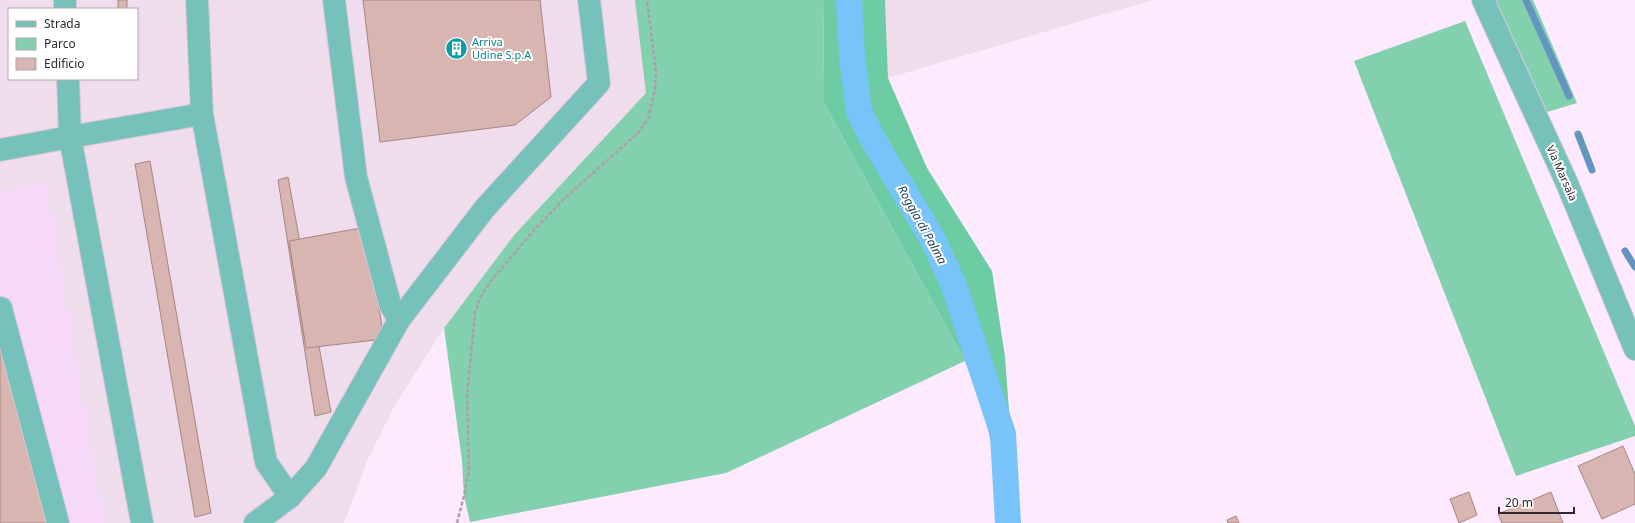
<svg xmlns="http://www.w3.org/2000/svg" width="1635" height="523" viewBox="0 0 1635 523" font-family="'Noto Sans',sans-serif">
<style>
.built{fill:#f6d9f8}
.industrial{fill:#efdced;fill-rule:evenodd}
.green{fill:#83d0ae}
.forest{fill:#6dcca4}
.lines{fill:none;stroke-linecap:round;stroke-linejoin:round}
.stream{stroke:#6395be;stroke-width:7}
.canal{stroke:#78c4fa;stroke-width:26}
.building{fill:#d8b5b0;stroke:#a68581}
.minor-casing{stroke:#d8c7d9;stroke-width:24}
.path{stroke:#ac9dad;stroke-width:2.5;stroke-dasharray:4 2;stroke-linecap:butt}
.minor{stroke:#76c1b9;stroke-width:22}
.labels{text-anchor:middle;stroke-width:4;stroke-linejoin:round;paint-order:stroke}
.culture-label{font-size:11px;fill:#0d838f;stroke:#fff;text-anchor:start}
.street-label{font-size:11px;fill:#312831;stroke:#fff}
.water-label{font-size:12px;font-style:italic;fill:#1a3b51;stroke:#fff}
</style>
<rect width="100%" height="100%" fill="#fdeafe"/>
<!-- built -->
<polygon class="built" points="46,181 104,523 0,523 0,192"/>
<!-- industrial -->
<g class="industrial">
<path d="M0,0H635L647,93L515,234L444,328L395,405L368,459L344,523H104L46,181L0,192ZM9,9H137V79H9Z"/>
<polygon points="885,0 1153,0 888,78"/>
</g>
<!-- green -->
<g class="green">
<polygon points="635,0 824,0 823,101 965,361 726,473 470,522 464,496 462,461 444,328 515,234 646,93"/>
<polygon points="1495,0 1533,0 1577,103 1547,112"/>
<polygon points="1465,21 1635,426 1635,436 1516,476 1354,61"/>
</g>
<!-- forest -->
<polygon class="forest" points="824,0 885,0 888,78 927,168 992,271 1005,357 1011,436 993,454 986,418 965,361 823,101"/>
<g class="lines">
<!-- stream -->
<g class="stream">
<polyline points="1526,0 1569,96"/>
<polyline points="1578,134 1592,170"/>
<polyline points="1625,251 1635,267"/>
</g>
<!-- canal -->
<polyline class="canal" points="849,0 852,56 859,111 871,136 932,238 954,286 1003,434 1008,523"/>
</g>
<!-- building -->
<g class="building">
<rect x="118" y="0" width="9" height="9"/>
<polygon points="363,0 540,0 551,97 515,125 380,142"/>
<polygon points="150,161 211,513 195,517 135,164"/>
<polygon points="288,177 331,412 315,416 278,180"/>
<polygon points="366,227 384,339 306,348 289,241"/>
<polygon points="0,321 49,523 0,523"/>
<polygon points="1623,446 1635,474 1635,504 1602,519 1578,466"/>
<polygon points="1469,492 1477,515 1459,523 1450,499"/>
<polygon points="1551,492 1563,523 1502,523 1498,514"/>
<polygon points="1236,516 1239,523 1228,523 1227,520"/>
</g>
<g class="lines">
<defs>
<g id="minor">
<polyline points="65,0 65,9"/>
<polyline points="197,0 202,114 266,462 290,497"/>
<polyline points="1483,0 1566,181 1635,349"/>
<polyline points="68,79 70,137 202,114"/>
<polyline points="0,150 70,137 142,523"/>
<polyline points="1,308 58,523"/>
<polyline points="399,320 485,208 599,83 589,0"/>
<polyline points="255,523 290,497 316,468 399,320 390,304 356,177 334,0"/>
</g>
</defs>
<!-- minor casing -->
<use href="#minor" class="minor-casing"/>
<!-- path -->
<polyline class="path" points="457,523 464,496 469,469 467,395 475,313 480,298 490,282 536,228 565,198 638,133 648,118 655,90 656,71 647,0"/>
<!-- minor -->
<use href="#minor" class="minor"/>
</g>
<!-- icons -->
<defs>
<symbol id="building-disc" viewBox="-11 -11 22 22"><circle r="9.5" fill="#0f9aa8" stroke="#fff"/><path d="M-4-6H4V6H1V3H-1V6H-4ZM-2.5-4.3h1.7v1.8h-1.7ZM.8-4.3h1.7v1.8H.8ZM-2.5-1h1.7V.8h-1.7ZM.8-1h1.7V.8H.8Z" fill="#fff"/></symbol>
</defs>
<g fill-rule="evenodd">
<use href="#building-disc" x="444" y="36" width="25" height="25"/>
</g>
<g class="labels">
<!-- culture labels -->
<g class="culture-label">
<text x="472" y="46">Arriva<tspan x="472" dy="13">Udine S.p.A</tspan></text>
</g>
<!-- street labels -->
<g class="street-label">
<text transform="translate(1562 173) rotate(66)" y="4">Via Marsala</text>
</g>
<!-- water labels -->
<g class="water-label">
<text transform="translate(922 225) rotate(61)" y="4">Roggia di Palma</text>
</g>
</g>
<!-- legend -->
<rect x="8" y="8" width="130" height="72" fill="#ffffff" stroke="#ada9ad"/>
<rect x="16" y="21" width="20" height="6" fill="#76c1b9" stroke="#ada9ad"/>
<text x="44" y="28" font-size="12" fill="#312831">Strada</text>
<rect x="16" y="38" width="20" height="12" fill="#83d0ae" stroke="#ada9ad"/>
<text x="44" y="48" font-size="12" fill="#312831">Parco</text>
<rect x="16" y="58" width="20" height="12" fill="#d8b5b0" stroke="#ada9ad"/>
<text x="44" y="68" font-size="12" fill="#312831">Edificio</text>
<!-- scale -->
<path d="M1499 507v6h75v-6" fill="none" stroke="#312831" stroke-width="2"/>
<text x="1505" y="507" font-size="12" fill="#312831" stroke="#ffffff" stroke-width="3" paint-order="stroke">20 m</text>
</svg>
